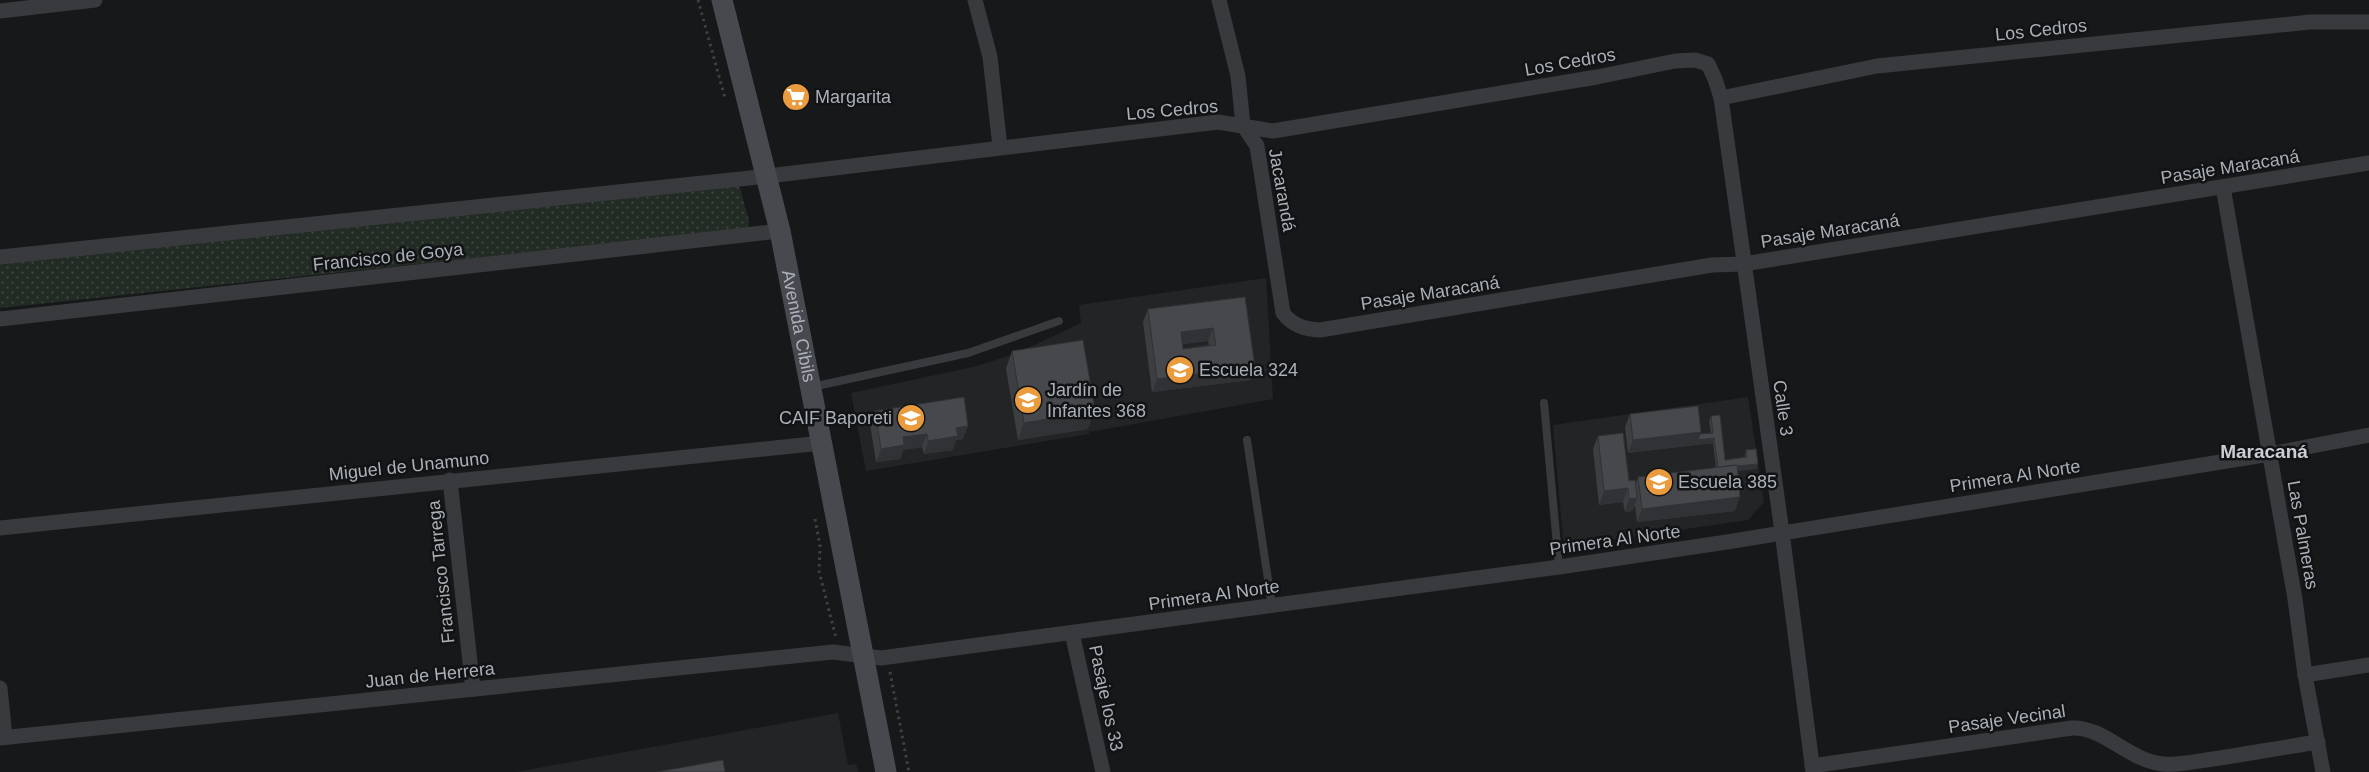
<svg xmlns="http://www.w3.org/2000/svg" width="2369" height="772" viewBox="0 0 2369 772" font-family="Arial,sans-serif">
<style>
.built{fill:#232426}
.grass{fill:url(#grass-dots)}
.lines{fill:none;stroke-linecap:round;stroke-linejoin:round}
.path{stroke:#3f4145;stroke-width:3;stroke-dasharray:2.5 4;stroke-linecap:butt}
.lane{stroke:#383a3e;stroke-width:8}
.street{stroke:#383a3e;stroke-width:15}
.secondary{stroke:#47494e;stroke-width:21}
.wall{fill:#3c3e41;fill-rule:evenodd}
.shaded-wall{fill:#313235}
.building{fill:#46484c;stroke:#313235;fill-rule:evenodd}
.labels{text-anchor:middle;stroke-width:5;stroke-linejoin:round;paint-order:stroke}
.street-label{font-size:18px;fill:#aab0b8;stroke:#121314}
.poi-label{font-size:18px;fill:#aab0b8;stroke:#121314;text-anchor:start}
.neighbourhood-label{font-size:19px;font-weight:bold;fill:#cbcfd5;stroke:#121314}
</style>
<defs>
<pattern id="grass-dots" width="8" height="8" patternUnits="userSpaceOnUse" patternTransform="scale(1.25)"><rect width="8" height="8" fill="#232c24"/><path d="M2 2h.1M6 6h.1" fill="none" stroke="#404842" stroke-width="1.8" stroke-linecap="round"/></pattern>
</defs>
<rect width="100%" height="100%" fill="#171819"/>
<!-- built -->
<g class="built">
<polygon points="1266,278 1273,399 1089,432 1089,434 866,471 851,393 973,367 1015,354 1081,323 1079,305"/>
<polygon points="1748,397 1764,502 1748,520 1569,546 1563,539 1553,425"/>
<polygon points="838,713 848,765 856,764 858,772 516,772"/>
</g>
<!-- grass -->
<polygon class="grass" points="739,185 749,221 748,229 0,308 0,257"/>
<g class="lines">
<!-- path -->
<g class="path">
<polyline points="698,0 725,98"/>
<polyline points="815,519 820,546 819,571 836,638"/>
<polyline points="890,672 909,772"/>
</g>
<!-- lane -->
<g class="lane">
<polyline points="812,387 968,353 1059,321"/>
<polyline points="1544,403 1559,567"/>
<polyline points="1247,440 1272,606"/>
</g>
<!-- street -->
<g class="street">
<polyline points="975,0 990,57 1000,147"/>
<path d="M1219,0L1238,76L1243,125L1257,146L1283,313C1293,326 1305,329 1320,330L1712,265L1743,264L2369,163"/>
<polyline points="0,11 95,0"/>
<polyline points="1721,98 1877,66 2310,22 2369,22"/>
<polyline points="2223,187 2295,599 2305,675 2323,772"/>
<polyline points="0,257 768,176 1218,122 1273,131 1597,77 1675,61 1695,60 1708,64 1715,79 1721,98 1782,532 1813,772"/>
<polyline points="0,319 780,231"/>
<polyline points="450,480 473,689"/>
<polyline points="0,528 822,443"/>
<polyline points="1072,633 1103,772"/>
<polyline points="2305,675 2369,665"/>
<polyline points="0,688 5,737"/>
<polyline points="0,738 833,652 881,658 1559,567 1727,542 2270,454 2369,435"/>
<path d="M1812,766L2072,728C2105,727 2127,760 2163,764C2181,766 2202,760 2220,758C2252,753 2285,747 2318,742"/>
</g>
<!-- secondary -->
<path class="secondary" id="s1" d="M722,0L780,231L886,772"/>
</g>
<!-- wall -->
<g class="wall">
<path d="M1245,297L1255,367L1250,380L1152,392L1143,322L1148,309ZM1208,341L1209,345L1183,349V344Z"/>
<polygon points="1012,351 1088,429 1018,440 1006,369"/>
<polygon points="875,411 963,439 956,440 953,450 924,454 922,447 903,450 900,459 876,462 870,424"/>
<polygon points="1630,414 1700,434 1711,433 1709,421 1711,416 1725,460 1745,458 1745,455 1746,450 1758,464 1756,469 1737,471 1735,511 1637,522 1635,505 1632,511 1625,512 1623,502 1599,505 1593,449 1598,436 1629,481 1636,483 1638,477 1716,468 1713,443 1628,453 1625,427"/>
</g>
<!-- shaded-wall -->
<g class="shaded-wall">
<polygon points="1213,328 1208,341 1176,345 1181,332"/>
<polygon points="1255,367 1250,380 1152,392 1157,379"/>
<polygon points="1095,411 1088,429 1018,440 1024,423"/>
<polygon points="968,426 963,439 956,440 953,450 924,454 928,441 956,428"/>
<polygon points="1701,432 1698,440 1714,438 1713,443 1628,453 1633,440"/>
<polygon points="927,434 922,447 903,450 900,459 876,462 881,449 903,437"/>
<polygon points="1758,464 1756,469 1725,472 1727,468"/>
<polygon points="1628,488 1623,502 1599,505 1604,491"/>
<polygon points="1740,497 1735,511 1637,522 1642,509"/>
<polygon points="1637,498 1632,511 1625,512 1629,499"/>
</g>
<!-- building -->
<g class="building">
<path d="M1245,297L1255,367L1157,379L1148,309ZM1213,328L1216,345L1183,349L1181,332Z"/>
<polygon points="1083,340 1095,411 1024,423 1012,351"/>
<polygon points="964,397 968,426 956,428 958,436 928,441 927,434 903,437 904,445 881,449 875,411"/>
<polygon points="1698,406 1701,432 1633,440 1630,414"/>
<polygon points="1720,415 1725,460 1747,457 1746,450 1756,449 1758,464 1737,466 1737,465 1718,467 1714,438 1698,440 1700,434 1713,433 1711,416"/>
<polygon points="1623,433 1629,481 1635,480 1637,498 1629,499 1628,488 1604,491 1598,436"/>
<polygon points="1737,465 1740,497 1642,509 1638,477"/>
<polygon points="723,760 725,772 657,772"/>
</g>
<!-- icons -->
<defs>
<symbol id="supermarket-disc" viewBox="-11 -11 22 22"><circle r="9.5" fill="#ea9b3e" stroke="#121314"/><path d="M-6-5.5h2.5l.6 2H6L4.5 2H-2.5L-4.4-4H-6ZM-1.5 3.2a1.3 1.3 0 1 0 .1 0ZM3 3.2a1.3 1.3 0 1 0 .1 0Z" fill="#fff"/></symbol>
<symbol id="school-disc" viewBox="-11 -11 22 22"><circle r="9.5" fill="#ea9b3e" stroke="#121314"/><path d="M0-5L7-2L0 1L-7-2ZM-4 1L0 2.5L4 1V4Q0 6-4 4Z" fill="#fff"/></symbol>
</defs>
<g fill-rule="evenodd">
<use href="#supermarket-disc" x="780" y="81" width="32" height="32"/>
<use href="#school-disc" x="1164" y="354" width="32" height="32"/>
<use href="#school-disc" x="1012" y="384" width="32" height="32"/>
<use href="#school-disc" x="895" y="402" width="32" height="32"/>
<use href="#school-disc" x="1643" y="466" width="32" height="32"/>
</g>
<g class="labels">
<!-- street labels -->
<g class="street-label">
<text transform="translate(2041 30) rotate(-6)" y="6">Los Cedros</text>
<text transform="translate(1570 62) rotate(-10)" y="6">Los Cedros</text>
<text transform="translate(1172 110) rotate(-5)" y="6">Los Cedros</text>
<text transform="translate(2230 167) rotate(-9)" y="6">Pasaje Maracaná</text>
<text transform="translate(1282 190) rotate(80)" y="6">Jacarandá</text>
<text transform="translate(1830 231) rotate(-9)" y="6">Pasaje Maracaná</text>
<text transform="translate(388 257) rotate(-6)" y="6">Francisco de Goya</text>
<text transform="translate(1430 293) rotate(-9)" y="6">Pasaje Maracaná</text>
<text dy="6" stroke="none"><textPath href="#s1" startOffset="335">Avenida Cibils</textPath></text>
<text transform="translate(1783 408) rotate(82)" y="6">Calle 3</text>
<text transform="translate(409 466) rotate(-6)" y="6">Miguel de Unamuno</text>
<text transform="translate(2015 476) rotate(-9)" y="6">Primera Al Norte</text>
<text transform="translate(2303 535) rotate(80)" y="6">Las Palmeras</text>
<text transform="translate(1615 540) rotate(-8)" y="6">Primera Al Norte</text>
<text transform="translate(441 572) rotate(-96)" y="6">Francisco Tarrega</text>
<text transform="translate(1214 595) rotate(-8)" y="6">Primera Al Norte</text>
<text transform="translate(430 675) rotate(-6)" y="6">Juan de Herrera</text>
<text transform="translate(1106 698) rotate(78)" y="6">Pasaje los 33</text>
<text transform="translate(2007 719) rotate(-8)" y="6">Pasaje Vecinal</text>
</g>
<!-- poi labels -->
<g class="poi-label">
<text x="815" y="103">Margarita</text>
<text x="1199" y="376">Escuela 324</text>
<text x="1047" y="396">Jardín de<tspan x="1047" dy="21">Infantes 368</tspan></text>
<text x="892" y="424" text-anchor="end">CAIF Baporeti</text>
<text x="1678" y="488">Escuela 385</text>
</g>
<!-- neighbourhood labels -->
<g class="neighbourhood-label">
<text x="2264" y="458">Maracaná</text>
</g>
</g>
</svg>
